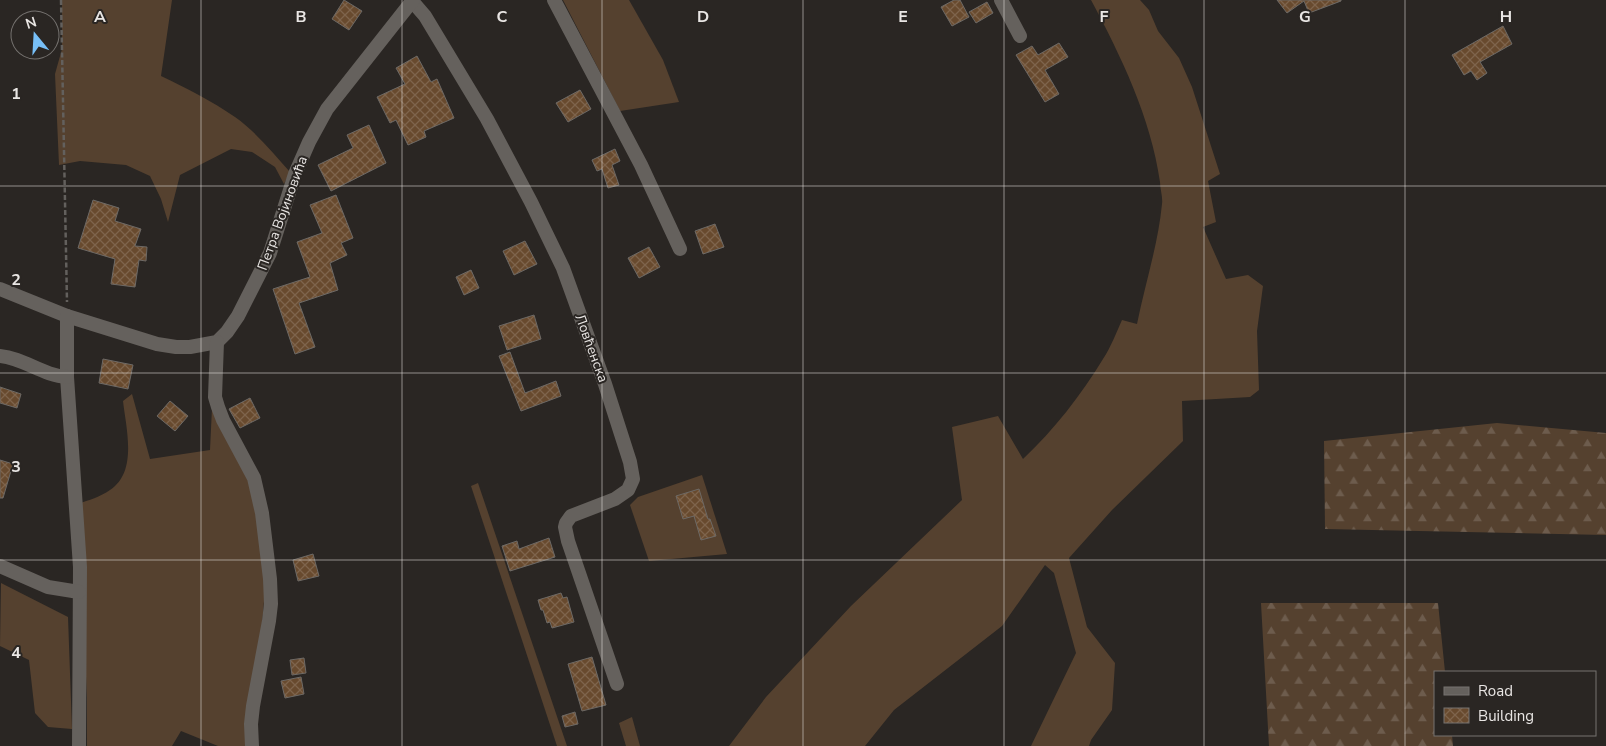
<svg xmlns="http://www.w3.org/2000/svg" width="1606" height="746" viewBox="0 0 1606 746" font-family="'Nunito Sans',sans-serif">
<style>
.grass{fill:#55412f}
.forest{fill:url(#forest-firs)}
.building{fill:url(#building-cross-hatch);stroke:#6d6965}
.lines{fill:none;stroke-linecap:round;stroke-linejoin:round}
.path{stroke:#63605d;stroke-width:2.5;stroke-dasharray:5 2.5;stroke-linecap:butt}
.minor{stroke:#65615d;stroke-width:14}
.grid{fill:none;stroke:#e9e6e4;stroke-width:1;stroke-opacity:0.55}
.labels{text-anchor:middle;stroke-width:4;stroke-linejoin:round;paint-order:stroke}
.street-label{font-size:14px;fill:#e9e6e4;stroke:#2a2623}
.grid-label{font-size:16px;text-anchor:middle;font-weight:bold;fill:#e9e6e4;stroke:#2a2623;stroke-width:4;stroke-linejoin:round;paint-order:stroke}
</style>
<defs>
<pattern id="forest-firs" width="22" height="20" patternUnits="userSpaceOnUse" patternTransform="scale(1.25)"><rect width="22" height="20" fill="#55412f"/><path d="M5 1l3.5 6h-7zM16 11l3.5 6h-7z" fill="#6d5c4d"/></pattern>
<pattern id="building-cross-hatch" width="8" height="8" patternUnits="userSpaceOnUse" patternTransform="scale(1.25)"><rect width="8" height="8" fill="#684a2e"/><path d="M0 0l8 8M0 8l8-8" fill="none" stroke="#7e644c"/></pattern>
</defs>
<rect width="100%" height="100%" fill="#2a2623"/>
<!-- grass -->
<g class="grass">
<path d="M62,0H172L161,76C186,88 212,101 235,117C256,132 273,153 290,172L284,184L275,167L252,152L231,149L180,175L168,222L161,199L150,176L126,165L80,161L59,165L55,74L62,49Z"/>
<polygon points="563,0 629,0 663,60 679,102 620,111"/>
<path d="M1091,0H1140L1149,10L1158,31L1179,58L1192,87L1220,174L1208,181L1216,222L1203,227L1226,279L1248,275L1263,286L1257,331L1259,390L1250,397L1182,401L1183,441L1112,510L1069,558L1087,627L1115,663L1112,710L1091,740L1089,746H1031L1076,653L1054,573L1045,565L1002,626L894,710L865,746H729L766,697L851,606L962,500L952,427L998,416L1023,459C1054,430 1081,395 1103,359C1111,347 1116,333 1122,320L1137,324C1145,284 1158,245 1162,204C1163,197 1160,189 1160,182C1151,118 1121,56 1091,0Z"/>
<path d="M132,394L150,459L210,450L212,408L242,464L254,496L265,589L261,637L246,731L245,746H218L181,731L172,746H87V698L78,504C89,500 100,497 110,490C138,472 126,428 123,401Z"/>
<polygon points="702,475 727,554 649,561 630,505 638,497"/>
<polygon points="478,483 567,746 557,746 471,486"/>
<polygon points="1,583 68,617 72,729 48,727 35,713 29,660 0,646"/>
<polygon points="632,717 640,746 626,746 619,723"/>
</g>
<!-- forest -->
<g class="forest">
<polygon points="1497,423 1606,433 1606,535 1325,529 1324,441"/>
<polygon points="1261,603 1438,603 1445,672 1435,672 1435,735 1452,735 1453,746 1269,746"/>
</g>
<!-- building -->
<g class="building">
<polygon points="344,0 362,11 349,30 332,19"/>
<polygon points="954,0 960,0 969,17 952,26 941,7"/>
<polygon points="1277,0 1341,0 1341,1 1309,13 1304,1 1287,13"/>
<polygon points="987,2 993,13 976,23 969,12"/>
<polygon points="1503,26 1512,44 1480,62 1487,73 1477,80 1471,71 1464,75 1452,55"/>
<polygon points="1059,43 1068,57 1045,70 1059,94 1045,102 1016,55 1032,46 1038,55"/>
<polygon points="417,56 431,82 437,79 454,118 424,131 426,137 408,145 396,120 390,123 377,97 405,84 396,68"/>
<polygon points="580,90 591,109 568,122 556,103"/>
<polygon points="369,125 386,163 331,191 318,165 353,148 347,135"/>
<polygon points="615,149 620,161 612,165 619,185 608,188 602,169 597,171 592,160"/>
<polygon points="336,195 353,238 341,243 347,255 330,263 338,290 299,303 315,347 295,354 273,289 310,277 297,242 322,233 310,205"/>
<polygon points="93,200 119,208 115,221 141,229 135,246 147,247 146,261 139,260 135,287 111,284 115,259 78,248"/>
<polygon points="715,224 724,247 703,254 695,231"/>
<polygon points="525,241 537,264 514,275 503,251"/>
<polygon points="649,247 660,267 639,278 628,258"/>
<polygon points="471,270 479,288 464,295 456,277"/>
<polygon points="534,315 541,339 507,350 499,326"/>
<polygon points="510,352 525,393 556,381 561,396 521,411 499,356"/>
<polygon points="103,359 133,365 128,389 99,383"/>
<polygon points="0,387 21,394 17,408 0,403"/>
<polygon points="250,398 260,418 240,428 229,409"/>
<polygon points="170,401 188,416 175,431 157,416"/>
<polygon points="0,460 13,464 3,498 0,498"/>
<polygon points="699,489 708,519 710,519 716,536 701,540 694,516 683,519 676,496"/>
<polygon points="549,538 555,557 510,571 502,546 517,541 519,549"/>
<polygon points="313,554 319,576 298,581 293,560"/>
<polygon points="561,593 563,598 567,597 574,622 552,628 550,622 547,623 543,610 541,610 538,600"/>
<polygon points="592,657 606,705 582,711 568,664"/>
<polygon points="304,658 306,673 292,675 290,660"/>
<polygon points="301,677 304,694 285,698 281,681"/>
<polygon points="575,712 578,724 565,727 562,716"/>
</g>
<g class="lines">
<!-- path -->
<polyline class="path" points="61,0 67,302"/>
<!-- minor -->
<g class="minor">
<polyline points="554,0 641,165 680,249"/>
<polyline points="1001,0 1020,36"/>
<polyline points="412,1 425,16 487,119 531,202 563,268 605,384 630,462 633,479 628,490 615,499 571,516 566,523 565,527 568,541 617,684"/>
<polyline points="0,289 67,316 157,344 176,347 190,347 217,342 227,332 238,316 270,253 295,174 309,142 327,109 413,0"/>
<polyline points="67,316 67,377 80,567 79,746"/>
<polyline points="217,342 215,397 218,407 223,420 254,478 262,513 270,579 271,604 269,621 253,706 251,724 252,746"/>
<path d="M0,356C24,358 43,376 67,377"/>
<polyline points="0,566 48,587 79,592"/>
</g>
</g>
<!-- grid -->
<path class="grid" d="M201,0V746M402,0V746M602,0V746M803,0V746M1004,0V746M1204,0V746M1405,0V746M0,186H1606M0,373H1606M0,560H1606"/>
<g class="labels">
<!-- street labels -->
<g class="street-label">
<text transform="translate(282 213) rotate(-70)" y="5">Петра Војиновића</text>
<text transform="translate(592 348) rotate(70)" y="5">Ловћенска</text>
</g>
</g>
<g class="grid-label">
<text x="100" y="22">A</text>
<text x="301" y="22">B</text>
<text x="502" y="22">C</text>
<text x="703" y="22">D</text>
<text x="903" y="22">E</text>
<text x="1104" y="22">F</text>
<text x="1305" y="22">G</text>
<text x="1506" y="22">H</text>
<text x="16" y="99">1</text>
<text x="16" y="285">2</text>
<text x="16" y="472">3</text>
<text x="16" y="658">4</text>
</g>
<!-- legend -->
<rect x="1434" y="671" width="162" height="65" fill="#2a2623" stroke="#767370"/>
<rect x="1444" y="687" width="25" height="8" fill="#65615d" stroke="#767370"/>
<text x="1478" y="696" font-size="15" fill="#e9e6e4">Road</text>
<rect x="1444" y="708" width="25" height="15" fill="url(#building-cross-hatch)" stroke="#767370"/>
<text x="1478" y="721" font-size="15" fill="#e9e6e4">Building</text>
<!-- north arrow -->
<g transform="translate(35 35) rotate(342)"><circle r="24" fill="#2a2623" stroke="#767370"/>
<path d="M0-4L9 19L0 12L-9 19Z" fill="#77bff7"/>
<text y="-8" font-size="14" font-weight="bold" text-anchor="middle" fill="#e9e6e4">N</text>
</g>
</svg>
